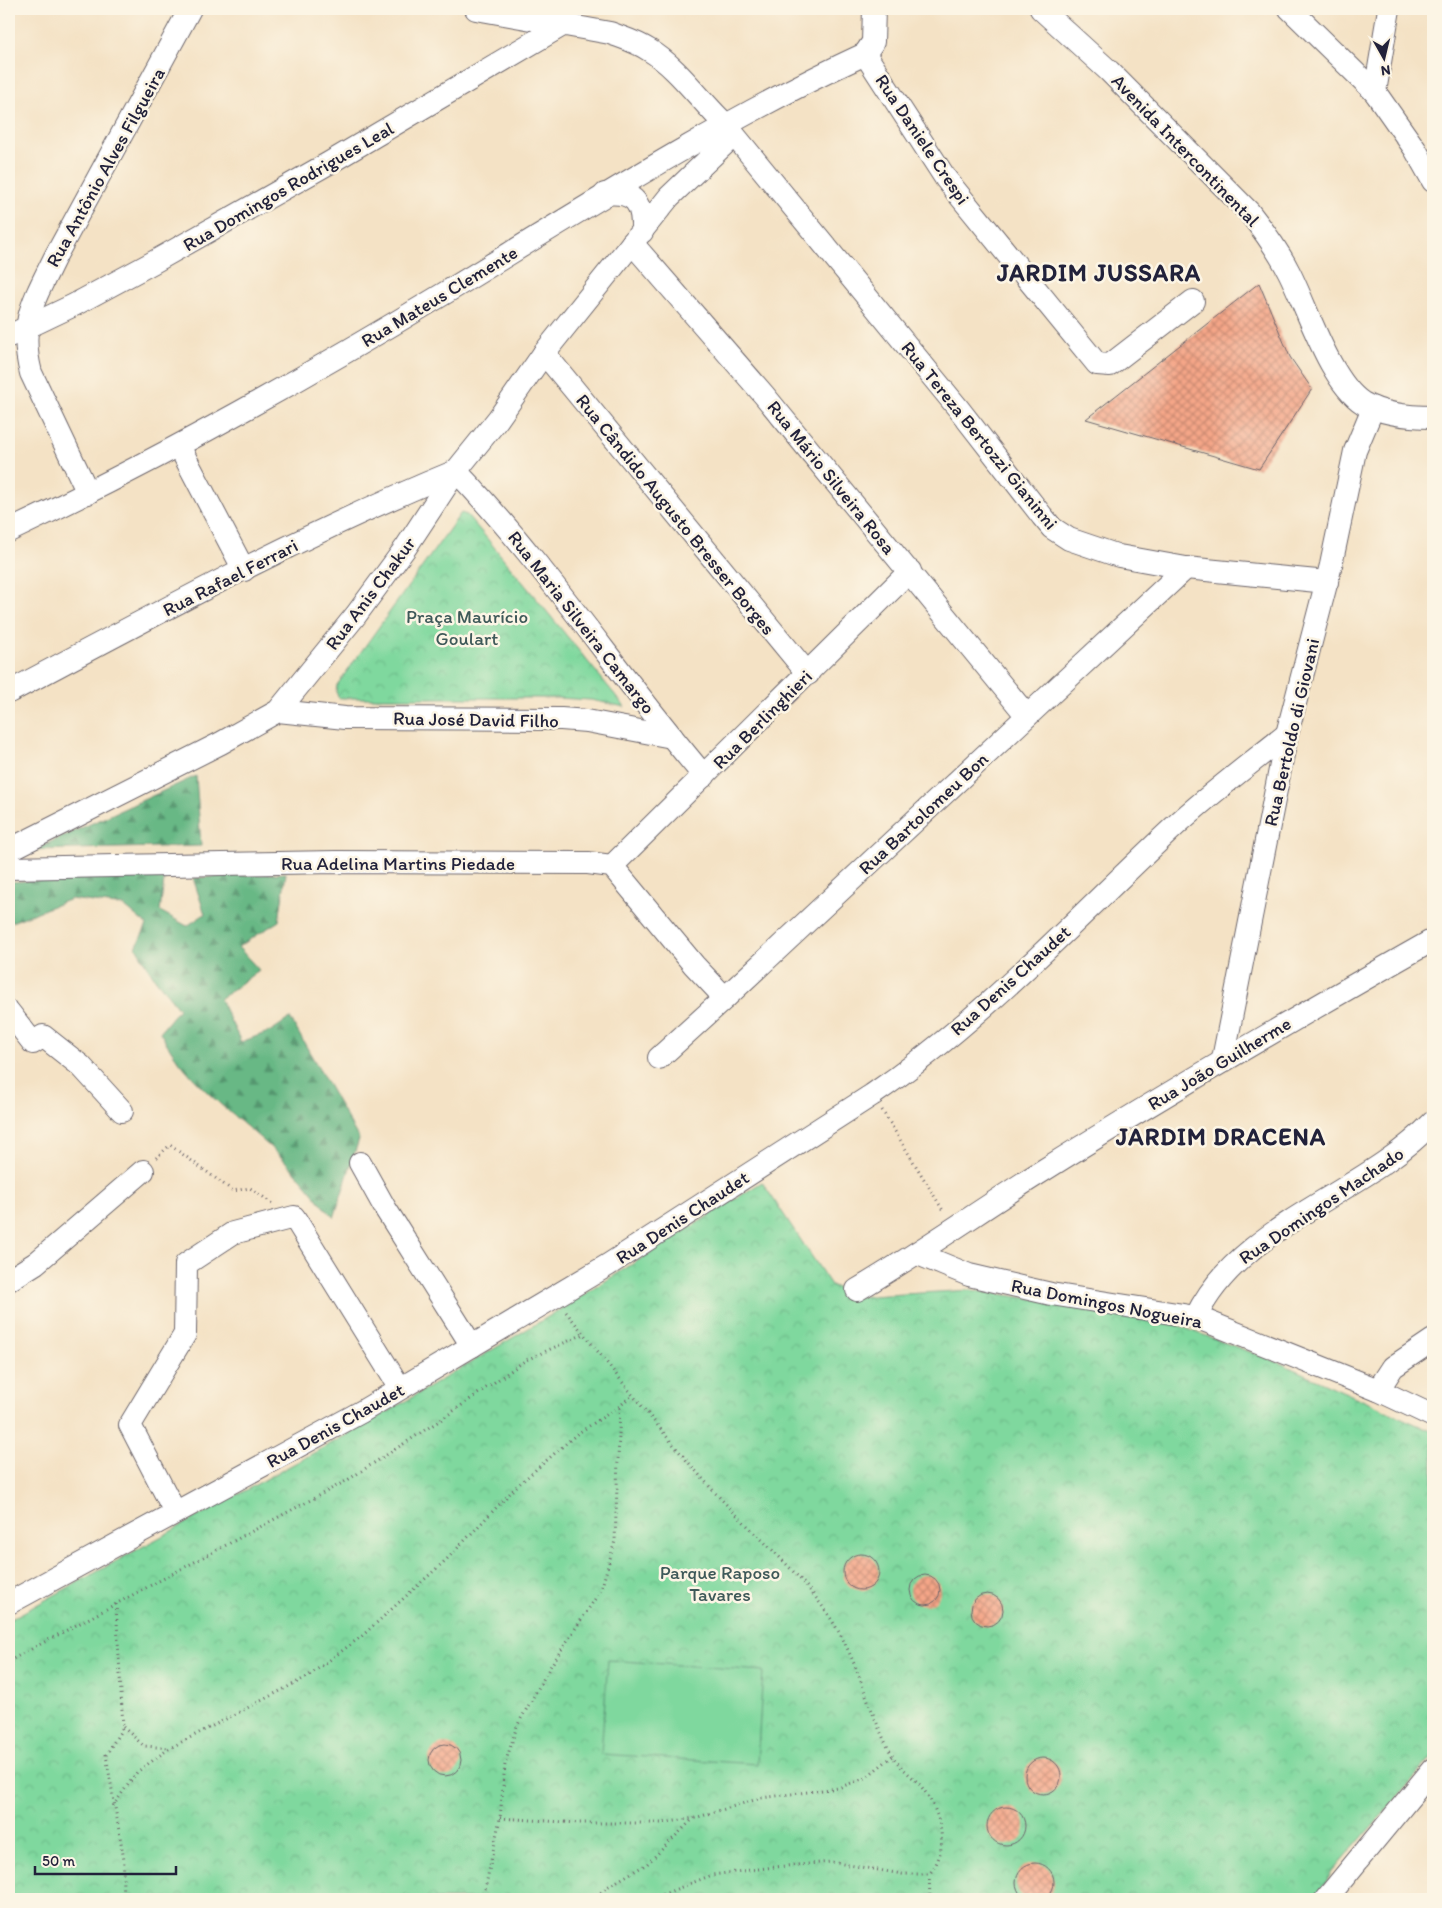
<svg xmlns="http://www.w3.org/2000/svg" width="1442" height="1908" viewBox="0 0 1442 1908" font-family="Itim,sans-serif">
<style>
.forest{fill:url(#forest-firs);stroke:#446d60}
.park{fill:url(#park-crowns);stroke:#507d6c}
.garden{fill:#7fd89e;stroke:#507d6c}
.building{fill:url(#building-cross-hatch)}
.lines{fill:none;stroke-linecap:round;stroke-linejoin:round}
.minor-casing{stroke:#6c656b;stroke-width:24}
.path{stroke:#6c656b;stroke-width:3;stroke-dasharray:1 4;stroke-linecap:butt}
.minor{stroke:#fff;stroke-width:22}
.labels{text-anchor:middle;stroke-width:5;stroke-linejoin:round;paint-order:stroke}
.street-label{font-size:19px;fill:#22223b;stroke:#fcf5e5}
.park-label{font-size:19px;fill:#3e5959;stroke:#fcf5e5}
.district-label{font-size:24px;font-weight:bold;letter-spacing:1px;fill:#22223b;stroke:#fcf5e5}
</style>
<defs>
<pattern id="forest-firs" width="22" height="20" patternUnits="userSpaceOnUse" patternTransform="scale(1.25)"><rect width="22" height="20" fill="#67b885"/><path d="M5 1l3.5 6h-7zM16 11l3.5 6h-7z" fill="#54956e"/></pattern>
<pattern id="park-crowns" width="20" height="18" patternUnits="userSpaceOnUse" patternTransform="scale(1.25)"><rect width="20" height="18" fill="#7fd89e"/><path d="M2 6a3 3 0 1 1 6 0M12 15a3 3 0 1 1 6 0" fill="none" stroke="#6db989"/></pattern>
<pattern id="building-cross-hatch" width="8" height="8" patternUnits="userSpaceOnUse" patternTransform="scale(1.25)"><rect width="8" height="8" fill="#f5a688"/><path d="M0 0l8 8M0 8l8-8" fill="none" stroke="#c68770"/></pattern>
</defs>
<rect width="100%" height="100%" fill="#fcf5e5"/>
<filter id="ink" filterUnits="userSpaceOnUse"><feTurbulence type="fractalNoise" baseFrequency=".02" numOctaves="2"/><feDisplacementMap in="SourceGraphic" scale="10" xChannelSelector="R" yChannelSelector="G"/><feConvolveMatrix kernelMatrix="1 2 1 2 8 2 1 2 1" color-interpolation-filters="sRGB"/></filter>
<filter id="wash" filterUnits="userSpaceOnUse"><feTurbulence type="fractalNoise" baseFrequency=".0096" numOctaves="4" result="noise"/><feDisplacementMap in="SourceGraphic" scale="20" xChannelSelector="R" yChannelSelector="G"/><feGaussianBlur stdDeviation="1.12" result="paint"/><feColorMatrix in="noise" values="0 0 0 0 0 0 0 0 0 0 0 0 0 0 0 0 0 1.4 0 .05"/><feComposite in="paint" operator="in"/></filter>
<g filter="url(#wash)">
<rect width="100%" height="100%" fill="#f4e2c5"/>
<!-- forest -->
<g class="forest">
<polygon points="196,776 201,846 33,850"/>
<path d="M165,873L160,911L187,926L205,914L193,878L286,873L279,921L238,947L259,970L220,999L241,1042L271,1031L290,1018L359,1139L334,1218C317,1199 302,1178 284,1160C239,1116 191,1089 160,1032L179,1009L153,976L136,947L147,925L124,906L71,899L9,923V882Z"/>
</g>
<!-- park -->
<g class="park">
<polygon points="461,513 467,515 485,536 625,707 591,700 558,698 339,698 336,692 337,685"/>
<polygon points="762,1182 831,1285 855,1297 971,1290 1152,1316 1280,1363 1433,1432 1433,1756 1332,1872 1316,1899 9,1899 9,1620 372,1421 563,1308"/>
</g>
<!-- garden -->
<polygon class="garden" points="608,1660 763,1671 757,1764 601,1754"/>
<g id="blocks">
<!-- building -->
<g class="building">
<polygon points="1259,283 1290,357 1312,389 1259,469 1086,419"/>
<circle cx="861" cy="1572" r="18"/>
<circle cx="925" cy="1590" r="15"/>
<circle cx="987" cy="1610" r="16"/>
<circle cx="445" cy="1760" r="16"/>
<circle cx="1043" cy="1776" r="18"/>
<circle cx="1006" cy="1826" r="19"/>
<circle cx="1035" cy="1882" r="19"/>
</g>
</g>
</g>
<g filter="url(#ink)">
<use href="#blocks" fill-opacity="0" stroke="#6c656b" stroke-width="1"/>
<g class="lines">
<defs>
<g id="minor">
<path d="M476,9L610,33C623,38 637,42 649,50C679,68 700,101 726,125L958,408L1042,516L1052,528L1069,539L1119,556L1186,568L1327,582"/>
<path d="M1041,9L1109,71L1249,212C1264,231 1278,250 1289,272C1307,307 1330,382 1363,403C1384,415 1410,417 1433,417"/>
<polyline points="1290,9 1375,92 1415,149 1433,181"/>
<polyline points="865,54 946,179 1097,364 1110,365 1193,301"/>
<polyline points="1375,92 1389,9"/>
<path d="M605,194C635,191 643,203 642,232"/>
<polyline points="632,243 764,395 1027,716"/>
<polyline points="9,336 74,305 152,263 329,163 561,26"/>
<polyline points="544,353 808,674"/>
<polyline points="179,446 244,570"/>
<path d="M88,493L31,373C18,324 34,300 55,257L190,9"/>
<path d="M9,531C159,460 303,379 445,293C583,209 718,122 865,54L873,42L874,9"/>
<path d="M9,692C156,614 302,534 456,471C547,566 619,676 704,776"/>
<polyline points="278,711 345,718 561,719 587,721 672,737"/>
<polyline points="9,850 221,743 278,711 356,615 406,547 456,471 498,419 544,353 669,197 734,135"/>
<polyline points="612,866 910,571"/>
<polyline points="9,868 336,862 588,863 612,866 694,965 725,998"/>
<polyline points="9,1012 33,1043 43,1036 81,1066 122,1111"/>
<polyline points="659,1058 725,998 1186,568"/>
<polyline points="1223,1059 1287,734 1331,565 1355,451 1373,408"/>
<polyline points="360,1163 385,1208 472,1346"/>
<polyline points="918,1254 969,1275 1051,1294 1196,1317 1378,1390 1433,1416"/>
<polyline points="9,1280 36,1263 143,1171"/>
<path d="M857,1290C918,1254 976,1213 1036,1175C1166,1093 1299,1016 1433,940"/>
<path d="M1196,1317C1239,1225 1365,1194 1433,1122"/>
<polyline points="1378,1390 1393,1367 1433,1340"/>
<polyline points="175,1512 130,1425 185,1334 186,1264 233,1233 294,1217 400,1388"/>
<path d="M9,1603L361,1412L608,1265L872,1095C984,1019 1077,917 1176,825C1211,793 1250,764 1287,734"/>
<polyline points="1326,1899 1433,1769"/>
</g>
</defs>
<!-- minor casing -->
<use href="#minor" class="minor-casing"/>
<!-- path -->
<g class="path">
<polyline points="882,1110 944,1212"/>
<polyline points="156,1158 170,1145 233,1191 250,1188 272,1203"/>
<path d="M566,1312C614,1371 660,1431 710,1487C751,1533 804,1573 836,1627C860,1667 869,1714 892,1755C898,1766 911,1775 920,1785C940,1809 952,1849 929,1874H902L831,1862L774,1867L712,1875L651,1899"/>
<polyline points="116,1604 123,1727 106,1755 124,1860 122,1899"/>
<polyline points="9,1661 346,1481 442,1419 526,1360 584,1334"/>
<polyline points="123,1727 144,1746 170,1748"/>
<polyline points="113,1806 137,1772 170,1748 307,1677 362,1636 447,1559 517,1486 577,1434 620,1406 633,1394"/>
<polyline points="500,1818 579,1823 662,1823 695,1818 761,1798 838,1788 865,1778 893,1756"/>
<polyline points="929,1874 930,1899"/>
<polyline points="483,1899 500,1818 505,1764 517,1726 550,1667 601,1590 615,1541 620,1406"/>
<polyline points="593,1899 607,1887 647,1864 694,1818"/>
</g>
<!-- minor -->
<use href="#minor" class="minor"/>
</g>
</g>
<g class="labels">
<!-- street labels -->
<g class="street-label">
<text transform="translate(923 139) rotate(56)" y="7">Rua Daniele Crespi</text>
<text transform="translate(1186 150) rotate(46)" y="7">Avenida Intercontinental</text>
<text transform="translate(105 167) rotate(-61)" y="7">Rua Antônio Alves Filgueira</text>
<text transform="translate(288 186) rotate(-30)" y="7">Rua Domingos Rodrigues Leal</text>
<text transform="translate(439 296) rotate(-31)" y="7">Rua Mateus Clemente</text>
<text transform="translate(980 435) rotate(51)" y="7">Rua Tereza Bertozzi Gianinni</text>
<text transform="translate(832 477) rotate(51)" y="7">Rua Mário Silveira Rosa</text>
<text transform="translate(676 514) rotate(51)" y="7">Rua Cândido Augusto Bresser Borges</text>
<text transform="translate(230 577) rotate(-27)" y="7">Rua Rafael Ferrari</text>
<text transform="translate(370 593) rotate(-53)" y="7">Rua Anis Chakur</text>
<text transform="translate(582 622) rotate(52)" y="7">Rua Maria Silveira Camargo</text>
<text transform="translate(476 719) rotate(1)" y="7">Rua José David Filho</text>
<text transform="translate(762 719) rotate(-45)" y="7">Rua Berlinghieri</text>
<text transform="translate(1291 732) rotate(-77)" y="7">Rua Bertoldo di Giovani</text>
<text transform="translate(923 813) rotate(-43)" y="7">Rua Bartolomeu Bon</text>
<text x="398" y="870">Rua Adelina Martins Piedade</text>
<text transform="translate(1010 980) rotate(-42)" y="7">Rua Denis Chaudet</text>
<text transform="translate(1219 1063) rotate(-31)" y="7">Rua João Guilherme</text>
<text transform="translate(1321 1205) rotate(-34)" y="7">Rua Domingos Machado</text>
<text transform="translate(682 1217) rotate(-33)" y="7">Rua Denis Chaudet</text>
<text transform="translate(1107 1303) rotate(11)" y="7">Rua Domingos Nogueira</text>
<text transform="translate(335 1425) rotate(-29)" y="7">Rua Denis Chaudet</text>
</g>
<!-- park labels -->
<g class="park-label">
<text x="467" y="623">Praça Maurício<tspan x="467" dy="22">Goulart</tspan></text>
<text x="720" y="1579">Parque Raposo<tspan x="720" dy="22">Tavares</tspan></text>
</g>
<!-- district labels -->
<g class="district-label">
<text x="1099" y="281">JARDIM JUSSARA</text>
<text x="1221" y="1145">JARDIM DRACENA</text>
</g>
</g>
<!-- margin -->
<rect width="1442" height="1908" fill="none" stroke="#fcf5e5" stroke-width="30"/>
<!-- north arrow -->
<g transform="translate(1384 58) rotate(172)" stroke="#fcf5e5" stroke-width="4" paint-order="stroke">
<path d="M0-4L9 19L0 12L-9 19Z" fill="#22223b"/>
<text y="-8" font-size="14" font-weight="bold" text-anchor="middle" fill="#22223b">N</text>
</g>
<!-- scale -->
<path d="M35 1866v8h141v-8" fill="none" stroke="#22223b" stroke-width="2.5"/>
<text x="42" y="1866" font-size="15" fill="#22223b" stroke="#fcf5e5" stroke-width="4" paint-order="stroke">50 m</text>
</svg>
